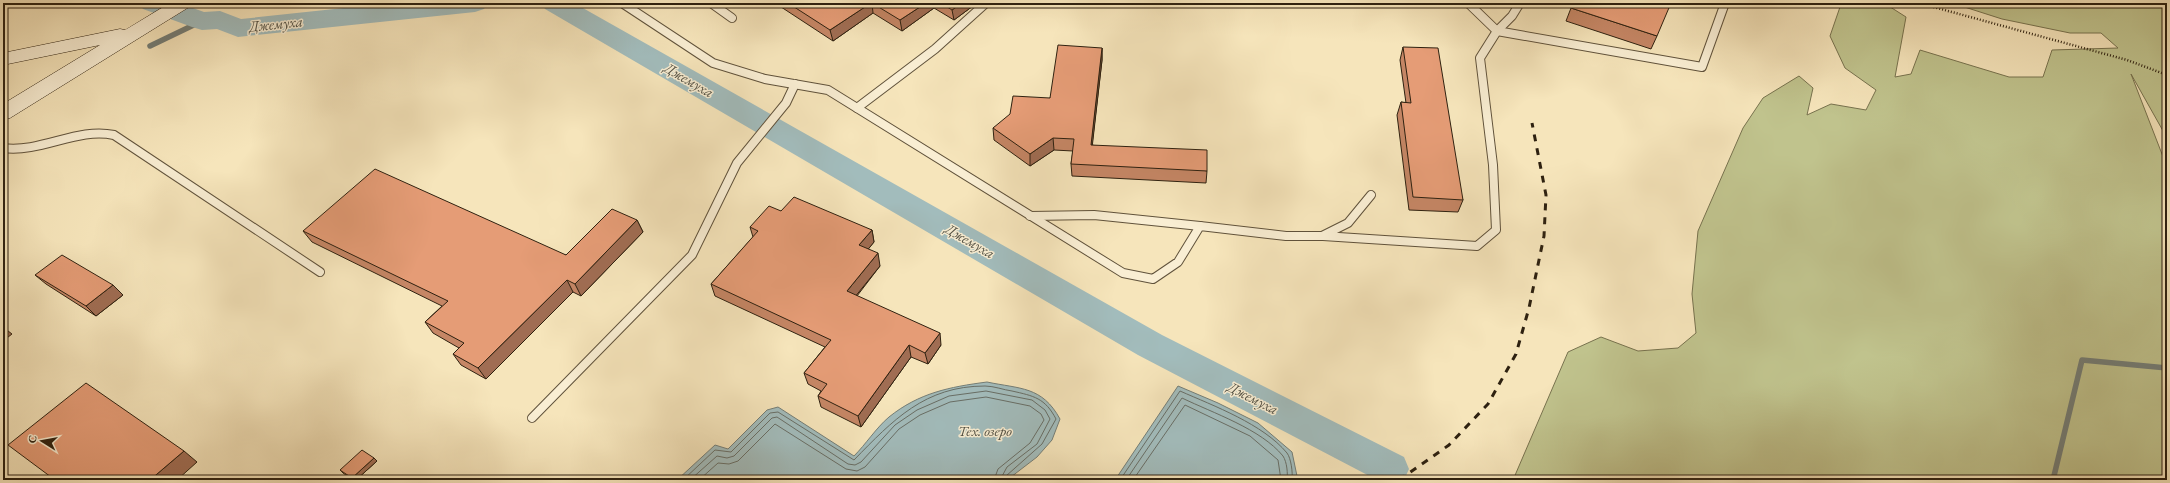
<svg xmlns="http://www.w3.org/2000/svg" width="2170" height="483" viewBox="0 0 2170 483" font-family="'EB Garamond',serif">
<style>
.green{fill:#c0c38d;stroke:#77724e}
.water{fill:#a2bcbc;stroke:#747e77}
.lines{fill:none;stroke-linecap:round;stroke-linejoin:round}
.shore{stroke:#686e66;stroke-width:1}
.stream{stroke:#747e77;stroke-width:5.5}
.river{fill:#a2bcbc;fill-rule:evenodd}
.lane-casing{stroke:#60523b;stroke-width:10}
.secondary-casing{stroke:#2e2110;stroke-width:1}
.path{stroke:#2e2110;stroke-width:2.5;stroke-dasharray:1 2;stroke-linecap:butt}
.lane{stroke:#f9eed3;stroke-width:8}
.secondary{fill:#f9eed3;fill-rule:evenodd}
.rail{stroke:#2e2110;stroke-width:3;stroke-dasharray:7 7;stroke-linecap:butt}
.wall{fill:#c58665;stroke:#2e2110}
.shaded-wall{fill:#a06d53;stroke:#2e2110}
.building{fill:#e59c76;stroke:#2e2110}
.labels{text-anchor:middle;stroke-width:3;stroke-linejoin:round;paint-order:stroke}
.water-label{font-size:15px;font-style:italic;fill:#515044;stroke:#f9eed3}
</style>
<rect width="100%" height="100%" fill="#f6e5bb"/>
<filter id="stains"><feTurbulence type="fractalNoise" baseFrequency=".005" numOctaves="4"/><feColorMatrix values="0 0 0 0 .2 0 0 0 0 .09 0 0 0 0 .02 0 0 0 .5 -.17"/></filter>
<radialGradient id="worn" r=".72"><stop offset=".6" stop-color="#630" stop-opacity="0"/><stop offset="1" stop-color="#630" stop-opacity=".3"/></radialGradient>
<!-- green -->
<polygon class="green" points="1852,3 1884,3 1906,17 1895,77 1911,74 1920,50 2009,77 2043,77 2052,50 2118,48 2101,33 2070,33 2002,19 1952,3 2167,3 2167,138 2131,74 2167,167 2167,480 1513,480 1568,352 1601,337 1638,351 1678,348 1696,333 1692,294 1698,231 1743,128 1763,98 1799,76 1813,88 1807,115 1831,104 1866,110 1876,90 1845,68 1830,36 1840,7"/>
<!-- water -->
<g class="water">
<path d="M987,382C1020,389 1042,386 1060,419L1052,440L1037,457L1007,480H677L715,445L728,449L767,410L778,407L854,456C866,444 876,428 889,417C919,393 949,387 987,382Z"/>
<polygon points="1178,386 1218,403 1258,423 1292,452 1297,476 1295,480 1115,480"/>
</g>
<g class="lines">
<!-- shore -->
<g class="shore">
<path d="M683,480L715,450L731,452L770,413L778,412L854,460C893,420 925,386 985,386C994,386 1004,390 1012,391C1034,396 1045,398 1056,419L1042,444L1006,476L1005,480"/>
<polyline points="690,480 717,456 727,458 734,456 772,418 777,417 848,464 855,465 861,462 895,425 917,410 949,396 986,391 1032,400 1045,410 1050,419 1037,444 1007,467 1000,480"/>
<polyline points="699,480 718,463 729,464 738,461 775,424 846,469 857,471 865,467 899,429 920,415 950,402 986,397 1030,406 1041,414 1044,420 1030,443 998,469 994,480"/>
<path d="M1120,480L1180,391C1214,406 1263,424 1287,453C1291,458 1293,473 1292,480"/>
<path d="M1126,480L1182,398C1213,413 1261,429 1283,456C1287,462 1288,474 1287,480"/>
<polyline points="1133,480 1185,405 1250,436 1278,460 1281,480"/>
</g>
<!-- stream -->
<g class="stream">
<polyline points="150,46 202,21"/>
<polyline points="2053,480 2082,360 2167,368"/>
</g>
<!-- river -->
<g class="river">
<polygon points="139,3 179,3 204,12 220,11 241,19 391,3 488,3 484,9 475,12 238,37 217,29 202,30 192,27 143,9"/>
<polygon points="541,3 574,3 1162,335 1404,457 1409,469 1404,480 1377,480 1138,355 545,9"/>
</g>
<defs>
<g id="lane">
<polyline points="622,3 713,63 765,79 828,90 1123,273 1153,279 1178,262 1200,226 1286,236 1322,236 1348,223 1371,195"/>
<polyline points="711,3 732,18"/>
<polyline points="1468,3 1497,31 1702,67 1725,3"/>
<polyline points="857,108 935,49 986,3"/>
<path d="M3,148C42,153 77,127 114,135L320,272"/>
<polyline points="1030,216 1094,215 1200,226"/>
<polyline points="1323,236 1477,246 1496,230 1493,165 1480,58 1497,31 1512,16 1520,3"/>
<polyline points="532,418 692,255 737,163 786,103 795,84"/>
</g>
<polygon id="secondary" points="170,3 192,3 189,7 10,118 3,120 3,104 100,45 3,65 3,53 120,29 125,30"/>
</defs>
<!-- lane casing -->
<use href="#lane" class="lane-casing"/>
<!-- secondary casing -->
<use href="#secondary" class="secondary-casing"/>
<!-- path -->
<polyline class="path" points="1919,3 2127,60 2167,75"/>
<!-- lane -->
<use href="#lane" class="lane"/>
<!-- secondary -->
<use href="#secondary" class="secondary"/>
<!-- rail -->
<polyline class="rail" points="1399,480 1449,445 1488,404 1516,354 1529,308 1544,236 1546,195 1532,123"/>
</g>
<!-- wall -->
<g class="wall">
<polygon points="775,3 977,3 954,20 934,8 902,31 873,13 833,41"/>
<polygon points="1571,8 1657,36 1651,49 1566,21"/>
<polygon points="1403,47 1463,200 1458,212 1409,210 1397,115 1401,102 1406,103 1400,60"/>
<polygon points="1102,48 1102,60 1092,145 1207,171 1206,183 1072,176 1071,164 1073,151 1054,150 1030,166 994,140 993,128 1050,98"/>
<polygon points="781,211 872,230 874,242 868,249 880,266 857,296 941,345 928,364 911,357 861,427 821,407 818,396 821,391 808,384 804,373 825,347 715,296 711,284 753,237 750,227"/>
<polygon points="637,220 643,232 581,296 573,292 486,379 461,365 453,354 459,348 433,333 425,322 442,306 312,242 303,231 566,255"/>
<polygon points="35,275 123,295 96,316 46,284"/>
<polygon points="374,458 377,461 356,480 353,480 343,473 340,470"/>
</g>
<!-- shaded-wall -->
<g class="shaded-wall">
<polygon points="871,3 872,3 873,13 833,41 830,30"/>
<polygon points="926,3 933,3 934,8 902,31 900,20"/>
<polygon points="962,3 977,3 954,20 952,10"/>
<polygon points="1102,48 1102,60 1091,157 1091,145"/>
<polygon points="1053,138 1054,150 1030,166 1030,154"/>
<polygon points="637,220 643,232 581,296 575,284"/>
<polygon points="872,230 874,242 862,257 859,245"/>
<polygon points="878,253 880,266 850,303 847,291"/>
<polygon points="567,280 573,292 486,379 478,368"/>
<polygon points="113,285 123,295 96,316 86,306"/>
<polygon points="3,327 12,334 3,341"/>
<polygon points="940,333 941,345 928,364 925,353"/>
<polygon points="909,345 911,357 861,427 858,416"/>
<polygon points="184,451 197,462 177,480 150,480"/>
<polygon points="374,458 377,461 356,480 354,480 352,478"/>
</g>
<!-- building -->
<g class="building">
<polygon points="788,3 871,3 830,30"/>
<polygon points="872,3 926,3 900,20"/>
<polygon points="941,3 962,3 952,10"/>
<polygon points="1574,3 1671,3 1657,36 1571,8"/>
<polygon points="1058,45 1102,48 1091,145 1207,150 1207,171 1071,164 1074,139 1053,138 1030,154 993,128 1010,114 1013,96 1050,98"/>
<polygon points="1403,47 1438,48 1463,200 1413,197 1401,102 1411,103"/>
<polygon points="375,169 566,255 612,209 637,220 575,284 567,280 478,368 453,354 464,343 425,322 448,301 303,231"/>
<polygon points="794,197 872,230 859,245 878,253 847,291 940,333 925,353 909,345 858,416 818,396 827,384 804,373 831,340 711,284 758,231 750,227 769,206 781,211"/>
<polygon points="62,255 113,285 86,306 35,275"/>
<polygon points="86,383 184,451 150,480 55,480 8,445"/>
<polygon points="362,450 374,458 352,478 340,470"/>
</g>
<g class="labels">
<!-- water labels -->
<g class="water-label">
<text transform="translate(276 24) rotate(-6)" y="5">Джемуха</text>
<text transform="translate(689 80) rotate(30)" y="5">Джемуха</text>
<text transform="translate(970 241) rotate(30)" y="5">Джемуха</text>
<text transform="translate(1253 398) rotate(27)" y="5">Джемуха</text>
<text x="985" y="436">Тех. озеро</text>
</g>
</g>
<!-- margin -->
<rect width="2170" height="483" fill="none" stroke="#f6e5bb" stroke-width="16"/>
<rect x="4" y="4" width="2162" height="475" fill="none" stroke="#2e2110" stroke-width="2"/>
<rect x="8" y="8" width="2154" height="467" fill="none" stroke="#2e2110"/>
<!-- north arrow -->
<g transform="translate(42 441) rotate(281)" stroke="#f9eed3" stroke-width="3" paint-order="stroke">
<path d="M0-3L7 15L0 10L-7 15Z" fill="#2e2110"/>
<text y="-6" font-size="11" font-weight="bold" text-anchor="middle" fill="#2e2110">С</text>
</g>
<rect width="100%" height="100%" filter="url(#stains)"/>
<rect width="100%" height="100%" fill="url(#worn)"/>
</svg>
